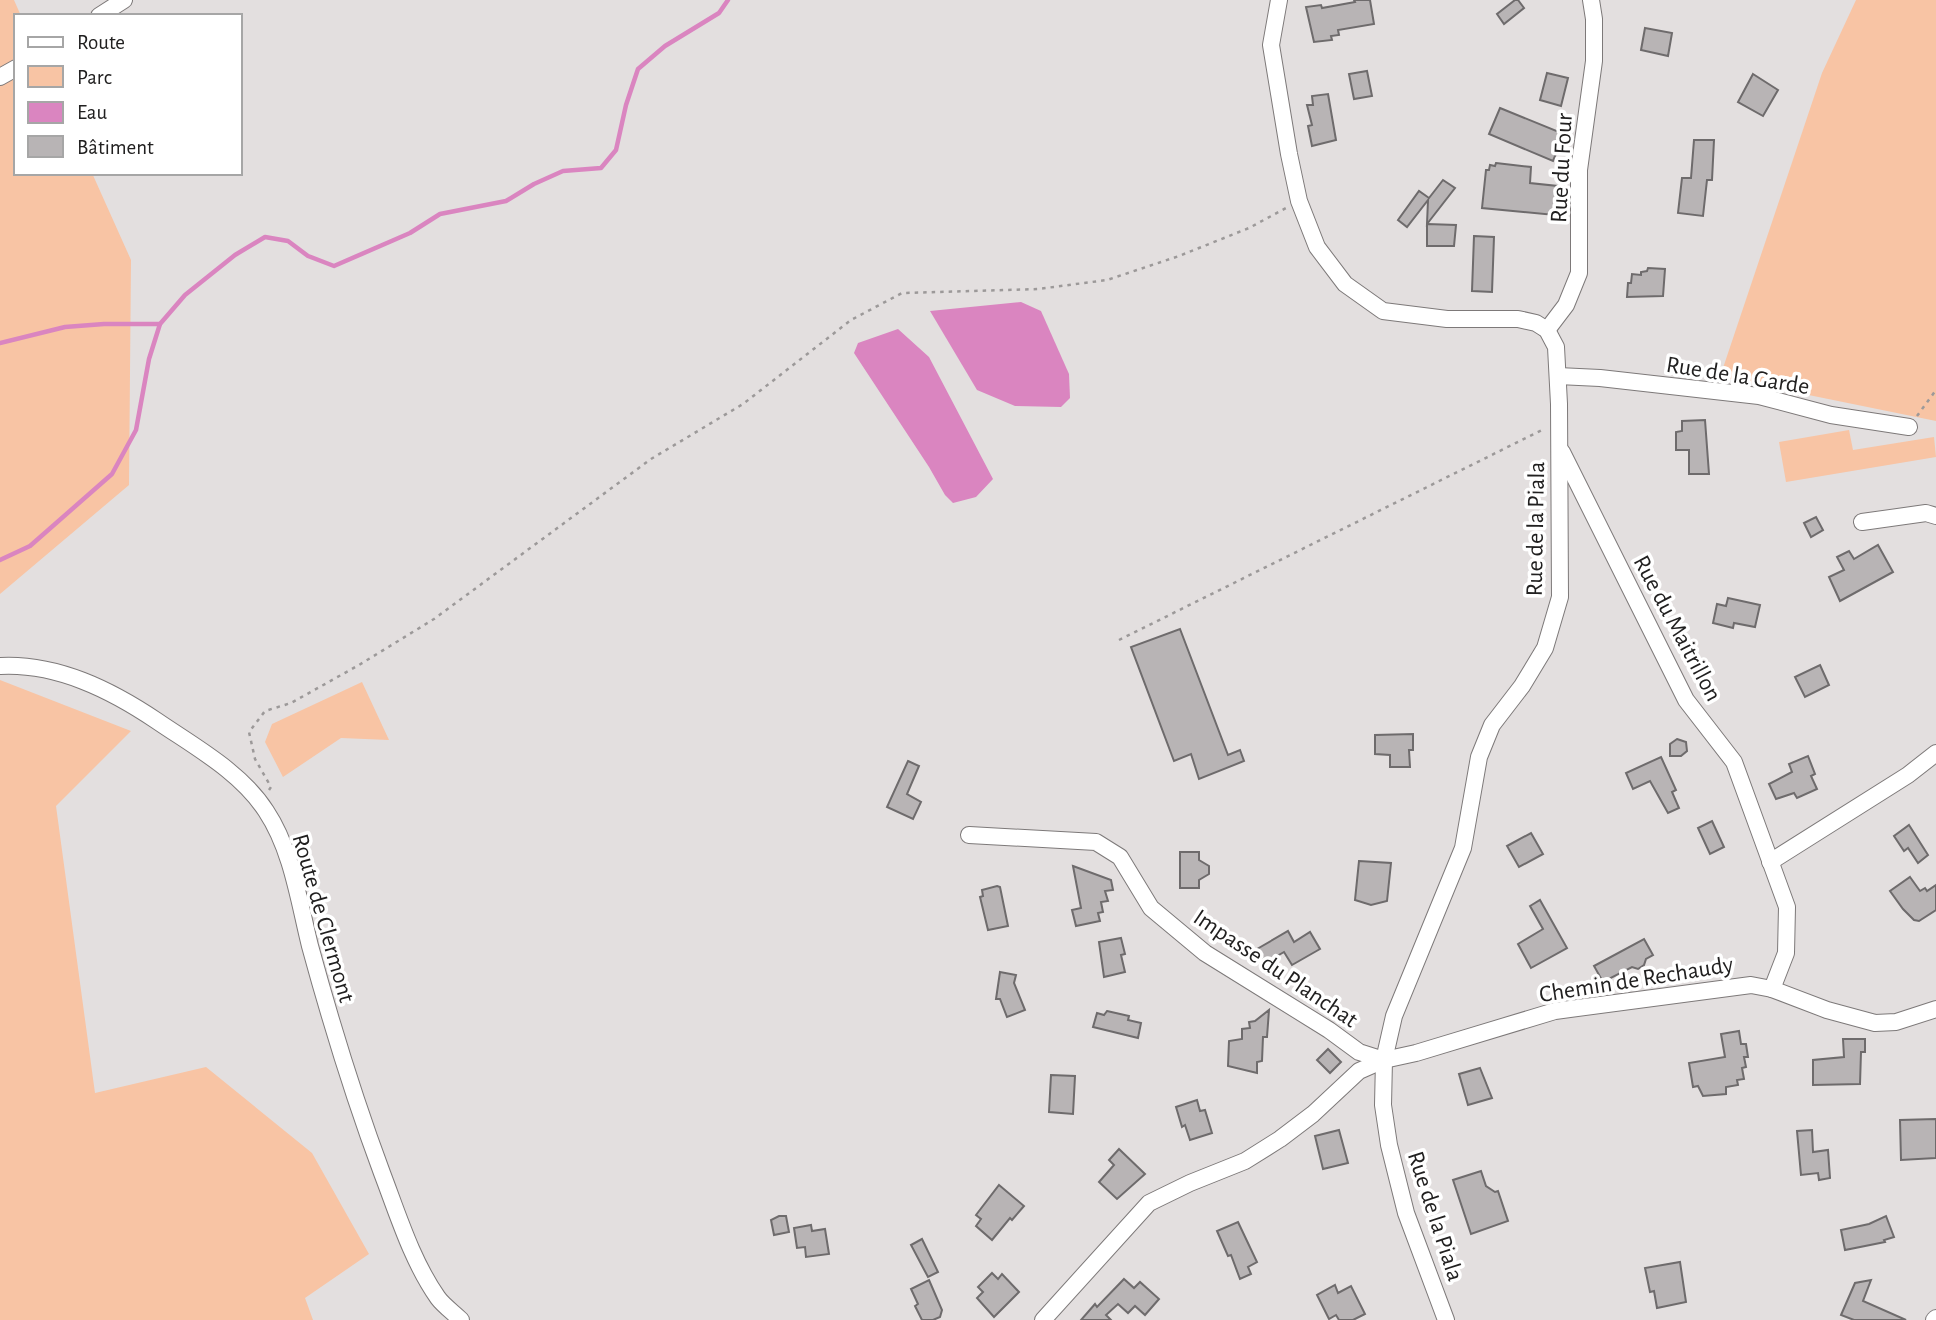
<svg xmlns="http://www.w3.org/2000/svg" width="1936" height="1320" viewBox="0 0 1936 1320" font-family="'Alegreya Sans',sans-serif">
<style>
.green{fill:#f8c4a4}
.water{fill:#da85c0}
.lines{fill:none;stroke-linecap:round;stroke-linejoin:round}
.stream{stroke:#da85c0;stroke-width:4.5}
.building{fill:#b8b4b5;stroke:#6e6b6c;stroke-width:2}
.minor-casing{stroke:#7d7979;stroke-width:18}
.path{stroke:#9c9999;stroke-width:2.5;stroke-dasharray:3.5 5;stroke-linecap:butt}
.minor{stroke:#fff;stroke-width:16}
.labels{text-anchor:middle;stroke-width:7;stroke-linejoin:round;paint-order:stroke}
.street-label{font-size:24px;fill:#212020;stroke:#fff}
</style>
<rect width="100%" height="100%" fill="#e3dfdf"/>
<!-- green -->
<g class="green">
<polygon points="0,0 14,0 21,16 16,16 16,173 92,173 131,260 129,485 0,594"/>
<polygon points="1856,0 1936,0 1936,421 1720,377 1822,73"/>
<polygon points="1849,430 1853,450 1934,437 1936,457 1786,482 1779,442"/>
<polygon points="0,680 131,731 56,806 95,1093 206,1067 312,1153 369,1254 305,1298 313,1320 0,1320"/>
<polygon points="362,682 389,740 341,738 283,777 265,742 272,724"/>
</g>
<!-- water -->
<g class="water">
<polygon points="1021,302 1041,311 1069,374 1070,398 1061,407 1015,406 977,390 930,311"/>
<polygon points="898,329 929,357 993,479 976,497 953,503 945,495 929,467 854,353 858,343"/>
</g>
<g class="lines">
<!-- stream -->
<g class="stream">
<polyline points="0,343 65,327 104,324 160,324"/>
<polyline points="0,560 30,546 112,474 136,430 149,359 160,324 185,295 235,255 265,237 288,241 308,256 334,266 410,233 440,214 506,201 534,184 563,171 601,168 616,150 626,105 638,69 665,46 719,13 728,0"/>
</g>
</g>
<!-- building -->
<g class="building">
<polygon points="1354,0 1370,0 1374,24 1338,30 1339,35 1331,36 1332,40 1314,42 1306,7 1321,5 1322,8 1355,2"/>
<polygon points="1515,0 1518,0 1524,8 1504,24 1497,14"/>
<polygon points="1645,28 1672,33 1668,56 1641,50"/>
<polygon points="1367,71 1372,96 1354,99 1349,74"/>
<polygon points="1547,73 1568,78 1561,106 1540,100"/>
<polygon points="1753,74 1778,90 1763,116 1738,102"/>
<polygon points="1328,94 1336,140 1312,146 1308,126 1312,125 1307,105 1313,105 1312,96"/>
<polygon points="1500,108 1564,134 1553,161 1489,134"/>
<polygon points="1694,140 1714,140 1712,180 1707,180 1703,216 1678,213 1682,178 1691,178"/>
<polygon points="1496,163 1531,167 1530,183 1567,187 1565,216 1482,208 1486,170 1489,170 1490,165 1495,166"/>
<polygon points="1443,180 1455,188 1427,224 1428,200 1407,227 1398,220 1419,191 1429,198"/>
<polygon points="1427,224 1456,225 1454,246 1427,246"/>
<polygon points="1474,236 1494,237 1492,292 1472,291"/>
<polygon points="1648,268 1665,269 1663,296 1627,297 1628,283 1631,283 1632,274 1641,275 1641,272 1647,271"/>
<polygon points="1705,420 1709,474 1689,474 1689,450 1676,450 1676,432 1682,431 1682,421"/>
<polygon points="1816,517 1823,530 1811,537 1804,523"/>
<polygon points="1878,545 1893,572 1840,601 1829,577 1844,570 1837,557 1849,551 1854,559"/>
<polygon points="1728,598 1760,605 1755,627 1734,623 1733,628 1713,623 1717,604 1726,606"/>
<polygon points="1180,629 1228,755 1240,750 1244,761 1199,779 1191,754 1174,761 1131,647"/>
<polygon points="1820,665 1829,685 1805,697 1795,677"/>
<polygon points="1413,734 1413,750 1409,750 1410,767 1390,767 1390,755 1375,754 1375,735"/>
<polygon points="1677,739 1686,742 1687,751 1681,756 1670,756 1670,744"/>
<polygon points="1808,756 1815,774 1811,776 1817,789 1797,798 1794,793 1776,799 1769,784 1792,772 1789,764"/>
<polygon points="1661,757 1676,790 1672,792 1679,808 1668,813 1650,781 1633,789 1626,773"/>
<polygon points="908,761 919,766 907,794 921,802 913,819 887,807"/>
<polygon points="1712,821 1724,847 1710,854 1698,828"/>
<polygon points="1909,825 1928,855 1918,863 1908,848 1904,851 1894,836"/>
<polygon points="1531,833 1543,854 1519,867 1507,846"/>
<polygon points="1180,852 1199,852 1199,860 1209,866 1209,874 1199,880 1199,888 1180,888"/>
<polygon points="1359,861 1391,863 1387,901 1371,905 1355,900"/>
<polygon points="1073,866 1111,880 1113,890 1105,891 1108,901 1101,902 1103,912 1098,913 1100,921 1076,926 1072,910 1081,908"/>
<polygon points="1910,877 1920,891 1925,888 1927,891 1936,885 1936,910 1919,921 1914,920 1903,909 1890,891"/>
<polygon points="997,886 1000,887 1008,926 988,930 980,897 983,896 982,890"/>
<polygon points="1540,900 1567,948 1531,968 1518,944 1543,929 1530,906"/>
<polygon points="1288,931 1294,942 1310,932 1320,949 1292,965 1284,952 1265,963 1257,949"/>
<polygon points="1121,938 1125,954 1121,955 1125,972 1104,977 1099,942"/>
<polygon points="1644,939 1653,955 1646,959 1644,965 1638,969 1632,967 1603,982 1594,966"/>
<polygon points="1000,972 1016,975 1014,983 1025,1010 1007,1017 1000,999 996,999"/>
<polygon points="1269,1010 1267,1037 1263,1037 1262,1061 1257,1062 1257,1073 1228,1066 1229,1041 1242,1039 1242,1029 1250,1028 1249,1022 1255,1021"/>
<polygon points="1107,1011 1129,1016 1128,1020 1141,1023 1138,1038 1093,1027 1097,1013 1104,1015"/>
<polygon points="1739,1031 1741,1044 1746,1044 1748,1057 1744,1057 1746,1067 1742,1068 1744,1079 1737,1080 1738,1085 1726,1087 1726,1094 1703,1096 1698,1086 1693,1087 1689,1063 1725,1057 1721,1034"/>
<polygon points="1843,1039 1865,1039 1865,1052 1861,1052 1860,1084 1813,1085 1813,1060 1844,1057"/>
<polygon points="1328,1049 1341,1062 1330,1073 1317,1060"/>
<polygon points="1480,1068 1492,1098 1468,1105 1459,1074"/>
<polygon points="1051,1075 1075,1076 1073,1114 1049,1112"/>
<polygon points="1197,1100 1200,1111 1205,1110 1212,1133 1190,1140 1185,1125 1182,1127 1176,1107"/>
<polygon points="1936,1119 1936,1158 1901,1160 1900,1120"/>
<polygon points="1339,1130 1348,1163 1323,1169 1315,1136"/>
<polygon points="1812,1130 1813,1152 1828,1150 1830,1178 1819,1180 1818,1173 1801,1175 1797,1131"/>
<polygon points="1119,1149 1145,1174 1117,1199 1099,1182 1114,1165 1109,1160"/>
<polygon points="1481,1171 1486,1186 1495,1192 1498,1191 1508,1221 1471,1234 1453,1180"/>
<polygon points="999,1185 1024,1206 1012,1220 1010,1218 992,1240 976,1226 981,1219 976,1215"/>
<polygon points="779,1216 786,1216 789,1232 774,1235 771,1220"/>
<polygon points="1886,1216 1894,1237 1884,1240 1885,1242 1845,1250 1841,1230 1869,1224"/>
<polygon points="1238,1222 1257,1262 1248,1267 1251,1274 1240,1279 1231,1255 1228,1256 1217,1231"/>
<polygon points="811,1225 812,1231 825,1229 829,1254 806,1257 805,1247 797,1248 794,1228"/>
<polygon points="922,1239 938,1272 928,1277 911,1245"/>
<polygon points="1680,1262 1686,1302 1657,1308 1654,1291 1650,1292 1645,1268"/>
<polygon points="992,1273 998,1279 1002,1274 1019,1292 994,1317 977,1298 983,1292 978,1287"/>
<polygon points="1124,1279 1134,1288 1140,1282 1159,1299 1145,1315 1135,1306 1128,1313 1118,1304 1106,1315 1111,1320 1081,1320 1095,1304 1097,1307"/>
<polygon points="929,1280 942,1310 940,1317 933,1320 922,1320 915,1306 918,1304 911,1289"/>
<polygon points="1871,1280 1863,1301 1906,1320 1854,1320 1841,1315 1855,1283"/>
<polygon points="1335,1285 1338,1293 1351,1286 1365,1314 1353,1320 1339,1320 1336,1315 1329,1319 1317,1295"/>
</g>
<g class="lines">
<defs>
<g id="minor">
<polyline points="1279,0 1271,45 1289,154 1299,201 1317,247 1345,284 1383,311 1447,319 1518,319 1536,323 1547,330 1556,347 1559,404 1560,597 1545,648 1522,686 1492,725 1479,757 1463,848 1394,1016 1384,1060 1383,1105 1389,1145 1406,1213 1446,1320"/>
<polyline points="99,16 124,0"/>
<polyline points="0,77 16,68"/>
<polyline points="1547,330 1566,305 1579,273 1579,170 1594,61 1594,19 1591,0"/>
<polyline points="1558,376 1600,378 1759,396 1831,415 1909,427"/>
<polyline points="1562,452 1686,700 1734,762 1787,907 1786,953 1772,989"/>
<polyline points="1862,522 1926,513 1936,516"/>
<path d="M0,666C57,663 111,690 157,721C195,747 241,772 266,811C292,850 299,902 310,946C331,1023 354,1098 382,1173C398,1215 412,1261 438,1298C444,1306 454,1313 461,1320"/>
<polyline points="969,835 1096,842 1120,857 1151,908 1205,953 1329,1030 1359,1052 1384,1060"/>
<polyline points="1770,862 1908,775 1936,753"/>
<polyline points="1043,1320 1149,1203 1190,1183 1245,1161 1280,1139 1313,1114 1359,1071 1384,1060 1416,1053 1555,1011 1751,985 1772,989 1827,1010 1875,1023 1896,1022 1936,1009"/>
<polyline points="1934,1320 1936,1318"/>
</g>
</defs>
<!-- minor casing -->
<use href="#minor" class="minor-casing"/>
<!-- path -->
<g class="path">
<polyline points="1917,416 1936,390"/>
<polyline points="1119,640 1544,429"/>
<polyline points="269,790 271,787 255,759 249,732 265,711 291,703 359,665 434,619 651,459 743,404 851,320 902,293 1038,289 1107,280 1179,256 1249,228 1286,208"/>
</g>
<!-- minor -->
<use href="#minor" class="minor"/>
</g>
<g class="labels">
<!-- street labels -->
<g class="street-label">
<text transform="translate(1561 168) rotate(-87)" y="8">Rue du Four</text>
<text transform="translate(1738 375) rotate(9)" y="8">Rue de la Garde</text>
<text transform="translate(1535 529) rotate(-89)" y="8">Rue de la Piala</text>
<text transform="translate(1678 628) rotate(62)" y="8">Rue du Maitrillon</text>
<text transform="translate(324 918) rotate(74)" y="8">Route de Clermont</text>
<text transform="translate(1276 968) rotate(34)" y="8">Impasse du Planchat</text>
<text transform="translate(1636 979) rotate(-9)" y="8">Chemin de Rechaudy</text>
<text transform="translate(1436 1216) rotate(72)" y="8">Rue de la Piala</text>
</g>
</g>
<!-- legend -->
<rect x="14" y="14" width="228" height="161" fill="#ffffff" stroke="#a6a6a6" stroke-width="2"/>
<rect x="28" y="37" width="35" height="10" fill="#ffffff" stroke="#a6a6a6" stroke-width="2"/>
<text x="77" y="49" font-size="21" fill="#212020">Route</text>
<rect x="28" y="66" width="35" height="21" fill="#f8c4a4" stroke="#a6a6a6" stroke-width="2"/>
<text x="77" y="84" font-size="21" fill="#212020">Parc</text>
<rect x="28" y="102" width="35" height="21" fill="#da85c0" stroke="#a6a6a6" stroke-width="2"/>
<text x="77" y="119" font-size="21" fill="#212020">Eau</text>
<rect x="28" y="136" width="35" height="21" fill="#b8b4b5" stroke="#a6a6a6" stroke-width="2"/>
<text x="77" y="154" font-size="21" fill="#212020">Bâtiment</text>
</svg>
